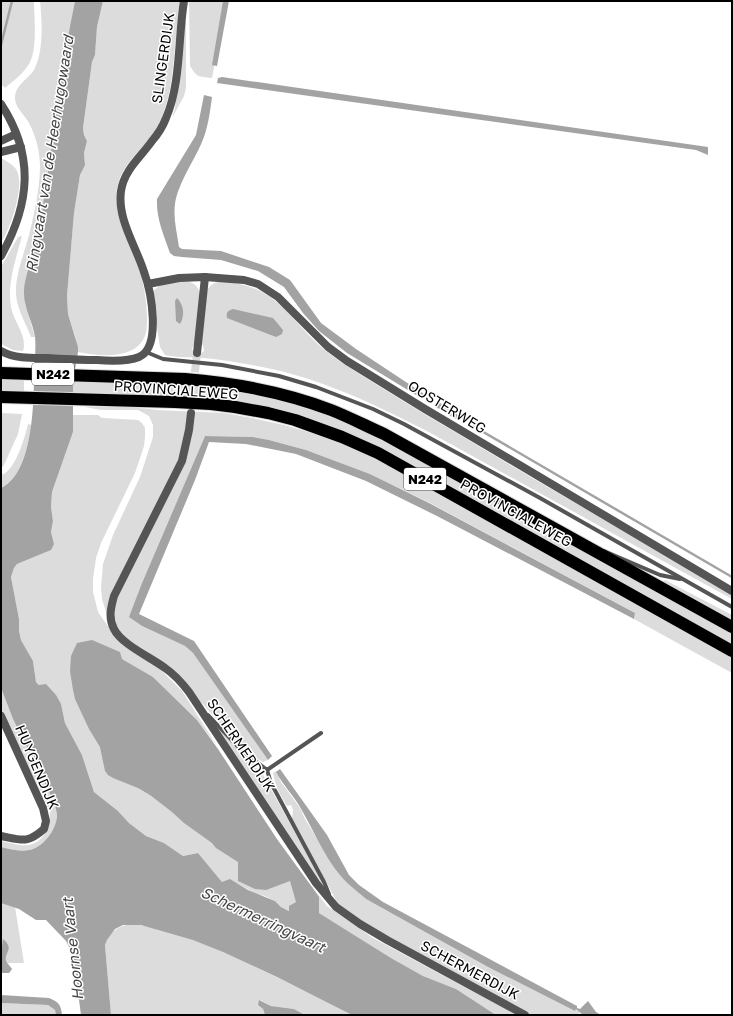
<svg xmlns="http://www.w3.org/2000/svg" width="733" height="1016" viewBox="0 0 733 1016" font-family="'Golos Text',sans-serif">
<style>
.green{fill:#dcdcdc}
.water{fill:#a3a3a3}
.lines{fill:none;stroke-linecap:round;stroke-linejoin:round}
.stream{stroke:#a3a3a3;stroke-width:2.5}
.street-tunnel{stroke:#d9d9d9;stroke-width:8;stroke-dasharray:8 4;stroke-linecap:butt}
.highway-casing{stroke:#dbdbdb;stroke-width:14}
.lane{stroke:#555;stroke-width:4}
.street{stroke:#555;stroke-width:8}
.highway{stroke:#000;stroke-width:12}
.labels{text-anchor:middle;stroke-width:3;stroke-linejoin:round;paint-order:stroke}
.shield{fill:#fff;stroke:#4c4c4c;stroke-width:1}
.shield-label{font-size:13px;font-weight:bold;fill:#000}
.street-label{font-size:14px;fill:#000;stroke:#fff}
.water-label{font-size:15px;font-style:italic;fill:#444;stroke:#fff}
</style>
<rect width="100%" height="100%" fill="#fff"/>
<!-- green -->
<g class="green">
<path d="M1,1H34C34,18 38,49 29,64C23,74 13,81 5,88L1,84Z"/>
<path d="M40,1H75L60,91L43,206L25,303L35,337H31C26,323 17,310 16,294C15,275 24,254 29,235C34,216 40,187 40,167C40,152 36,136 29,123C24,114 14,107 15,96C16,85 28,79 34,70C44,50 42,22 40,1Z"/>
<path d="M103,1H181C180,11 178,21 177,31C173,60 173,92 161,119C145,156 106,166 119,215C126,235 135,255 141,276C145,290 150,322 145,336C142,343 136,349 130,351C114,358 94,355 78,352L75,336L68,314L67,296L74,213L80,175L85,164L84,153L87,141L84,135L83,128L92,62L95,55L97,27Z"/>
<path d="M189,1H227L212,78C197,76 198,78 190,66Z"/>
<polygon points="185,18 186,24 186,88 184,96 172,118 175,108"/>
<path d="M1,158C6,161 12,164 16,169C26,185 10,229 1,243Z"/>
<path d="M22,236C16,259 7,283 11,307C13,321 28,336 23,351L13,350L1,344V267L18,237Z"/>
<path d="M185,281C191,282 197,284 199,291C202,298 196,334 195,344L193,346L192,349L194,353L200,354L204,351L203,345H201L207,291C211,282 218,281 227,282C280,287 291,323 327,352C344,365 363,376 382,388C411,406 441,424 470,441C538,482 607,521 676,561C695,572 713,584 732,595V599L427,431C374,404 320,378 262,367C243,363 224,360 204,358C191,357 178,358 165,355L160,347L152,294C157,282 173,283 185,281Z"/>
<polygon points="1,379 24,380 24,391 1,391"/>
<path d="M73,381C137,383 202,380 264,395C306,406 343,421 381,439L732,632V646L358,438L181,399L73,392Z"/>
<polygon points="85,407 131,407 158,410 224,413 252,418 284,425 346,443 405,472 732,657 732,673 634,619 635,613 430,503 370,474 306,450 269,440 253,437 205,436 142,583 130,617 142,626 185,646 193,653 268,760 263,762 254,757 235,741 203,704 121,633 107,615 102,599 101,587 103,564 113,535 140,477 153,437 153,425 149,416 138,410 101,410"/>
<polygon points="1,413 22,414 18,434 4,465 1,469"/>
<polygon points="73,415 98,415 102,418 138,420 142,423 145,428 145,437 144,446 135,473 101,543 96,558 93,579 93,592 98,612 110,629 119,640 160,669 182,691 217,746 197,720 153,677 122,659 288,855 327,906 373,938 517,1015 496,1015 456,989 423,976 391,958 319,913 319,901 310,888 296,902 290,911 281,907 275,901 265,896 257,894 238,884 222,882 198,853 183,856 164,843 146,836 129,823 118,811 94,792 82,755 65,723 61,704 36,682 33,661 21,640 19,631 19,619 11,577 14,568 17,564 46,552 54,544 51,532 53,521 51,507 52,492 73,432"/>
<path d="M28,424L32,425C28,445 22,478 1,488V475C15,472 25,437 28,424Z"/>
<polygon points="665,580 732,615 732,621 664,584 663,582"/>
<path d="M1,688L13,719L55,804C55,807 57,812 57,816C56,830 43,848 29,850C20,852 10,849 1,847V841C7,842 13,844 19,845C42,848 50,830 50,811L1,710Z"/>
<polygon points="210,719 239,751 262,773 323,883 321,886"/>
<path d="M276,771L281,782L300,808L305,819L339,874L353,888L366,899L488,967L575,1011L576,1009L580,1011L579,1013L583,1015H532L373,929L338,904L292,818L293,810L291,805L287,806C280,795 275,785 273,773Z"/>
<polygon points="1,902 15,907 24,963 8,963 12,969 9,973 1,973"/>
<path d="M132,924C171,928 209,945 245,962C281,979 316,996 352,1015H305L294,1009L271,1006L260,1000L258,1005L263,1009L265,1015H111L105,945C109,932 119,925 132,924Z"/>
<polygon points="1,1003 48,1005 55,1010 56,1015 1,1015"/>
</g>
<!-- water -->
<g class="water">
<path d="M75,1H103L97,27L95,55L92,62L83,128L84,135L87,141L84,153L85,165L80,175L74,213L67,296L68,314L78,347V352L73,381V432L52,492L51,507L53,521L51,532L54,544L51,550L17,564L14,568L11,577L19,619V631L21,640L33,661L36,682L39,685L46,684L56,695L61,704L65,723L82,755L94,792L118,811L129,823L146,836L164,843L183,856L198,853L222,882L230,879L248,890L275,901L281,907L289,911V906L296,902L290,881L266,890L255,889L238,881V862L216,848L212,843L184,823L172,812L150,795L138,788L113,778L108,775L105,771L100,747L89,729L75,699L73,690L70,671L71,656L77,643L92,640L120,652L122,659L153,677L197,720L218,749L277,839L319,897V913L391,958L423,976L456,989L496,1015H352L277,977L223,952L193,940L141,925H123L115,929L107,940L105,945L111,1015H81L73,954L66,941L46,920H36L19,909L1,903V847C10,849 20,852 29,850C43,848 56,830 57,816C57,812 55,807 55,804L13,719L1,688V488C34,473 34,399 34,368C35,358 36,347 35,337C33,322 23,307 24,290C25,276 31,263 34,249C38,235 41,219 43,205C54,137 61,68 75,1Z"/>
<polygon points="223,1 229,1 217,66 212,65"/>
<polygon points="222,77 708,147 708,155 696,150 217,83 218,78"/>
<path d="M204,95L212,97C210,112 208,128 202,142C194,161 178,183 175,204C173,218 177,233 179,247L182,249L221,251L269,267L290,280L321,323L356,349L424,394L421,398L347,353L319,331L303,313L284,287L258,271L221,260L182,257L174,256L170,253C164,236 156,218 157,199L196,135Z"/>
<path d="M177,298C184,305 185,316 180,324L176,321L175,301Z"/>
<path d="M233,309L273,318L283,330L282,334L276,337L227,318C226,313 227,311 233,309Z"/>
<polygon points="437,401 458,415 456,419 434,406"/>
<polygon points="205,436 253,437 269,440 306,450 370,474 429,503 635,613 634,619 437,516 366,481 296,454 246,444 209,442 195,480 139,614 194,641 272,756 268,760 193,653 185,646 142,626 129,617 142,583"/>
<path d="M280,769L327,835L349,875L359,885L383,902L577,1006V1008L580,1009L588,1001L596,1012L601,1015H583L576,1009L575,1011L488,967L366,899C357,891 347,884 339,874C323,854 313,829 300,807C293,795 283,785 276,772Z"/>
<path d="M3,939C15,949 4,952 6,961C7,964 10,966 12,969L9,973H1V954Z"/>
<path d="M1,995L49,998C59,1002 61,1005 62,1015H56L55,1010L48,1005L1,1003Z"/>
<polygon points="259,1000 271,1006 294,1009 305,1015 265,1015 263,1009 258,1005"/>
</g>
<g class="lines">
<!-- stream -->
<g class="stream">
<polyline points="1,45 12,1"/>
<polyline points="473,426 732,577"/>
</g>
<!-- street-tunnel -->
<polyline class="street-tunnel" points="191,408 197,353"/>
<defs>
<g id="highway">
<path d="M1,373L185,379C234,383 284,392 331,410C349,417 366,426 384,434L732,627"/>
<polyline points="1,397 175,402 211,404 235,407 268,413 295,420 342,437 378,453 732,651"/>
</g>
</defs>
<!-- highway casing -->
<use href="#highway" class="highway-casing"/>
<!-- lane -->
<g class="lane">
<polyline points="146,352 163,359 222,365 279,376 316,387 373,409 404,424 540,498 732,607"/>
<polyline points="604,551 660,575 680,579"/>
<polyline points="208,715 240,749 267,770 321,733"/>
<polyline points="267,770 271,783 324,882 329,894"/>
</g>
<!-- street -->
<g class="street">
<path d="M1,104C35,156 30,204 1,256"/>
<polyline points="1,141 16,134"/>
<polyline points="1,152 21,147"/>
<polyline points="148,284 179,278 205,277 244,280 258,284 278,297 328,347 347,361 425,409 732,591"/>
<path d="M1,351C15,359 33,358 48,358C65,359 81,360 97,360C110,361 127,362 139,357C162,347 151,291 144,272C136,246 117,219 121,191C124,170 140,158 152,141C158,134 163,126 166,118C181,84 178,37 184,1"/>
<polyline points="197,353 205,277"/>
<path d="M191,413L189,430L182,461L114,596C111,607 108,618 114,629C121,644 152,658 165,668C174,674 182,683 189,692L316,883L336,907L360,924L387,940L525,1015"/>
<path d="M1,716L43,808L46,821L44,829C27,844 22,840 1,836"/>
</g>
<!-- highway -->
<use href="#highway" class="highway"/>
</g>
<g class="labels">
<!-- shield labels -->
<g class="shield">
<rect x="32" y="363" width="42" height="22" rx="3"/>
<rect x="404" y="468" width="42" height="22" rx="3"/>
</g>
<g class="shield-label">
<text x="53" y="379">N242</text>
<text x="425" y="484">N242</text>
</g>
<!-- street labels -->
<g class="street-label">
<text transform="translate(163 58) rotate(-82)" y="5">SLINGERDIJK</text>
<text transform="translate(176 390) rotate(4)" y="5">PROVINCIALEWEG</text>
<text transform="translate(447 407) rotate(31)" y="5">OOSTERWEG</text>
<text transform="translate(516 513) rotate(29)" y="5">PROVINCIALEWEG</text>
<text transform="translate(241 745) rotate(56)" y="5">SCHERMERDIJK</text>
<text transform="translate(37 767) rotate(67)" y="5">HUYGENDIJK</text>
<text transform="translate(470 970) rotate(28)" y="5">SCHERMERDIJK</text>
</g>
<!-- water labels -->
<g class="water-label">
<text transform="translate(50 154) rotate(-81)" y="5">Ringvaart van de Heerhugowaard</text>
<text transform="translate(263 920) rotate(25)" y="5">Schermerringvaart</text>
<text transform="translate(73 949) rotate(-96)" y="5">Hoornse Vaart</text>
</g>
</g>
<!-- border -->
<rect width="733" height="1016" fill="none" stroke="#000000" stroke-width="4"/>
</svg>
